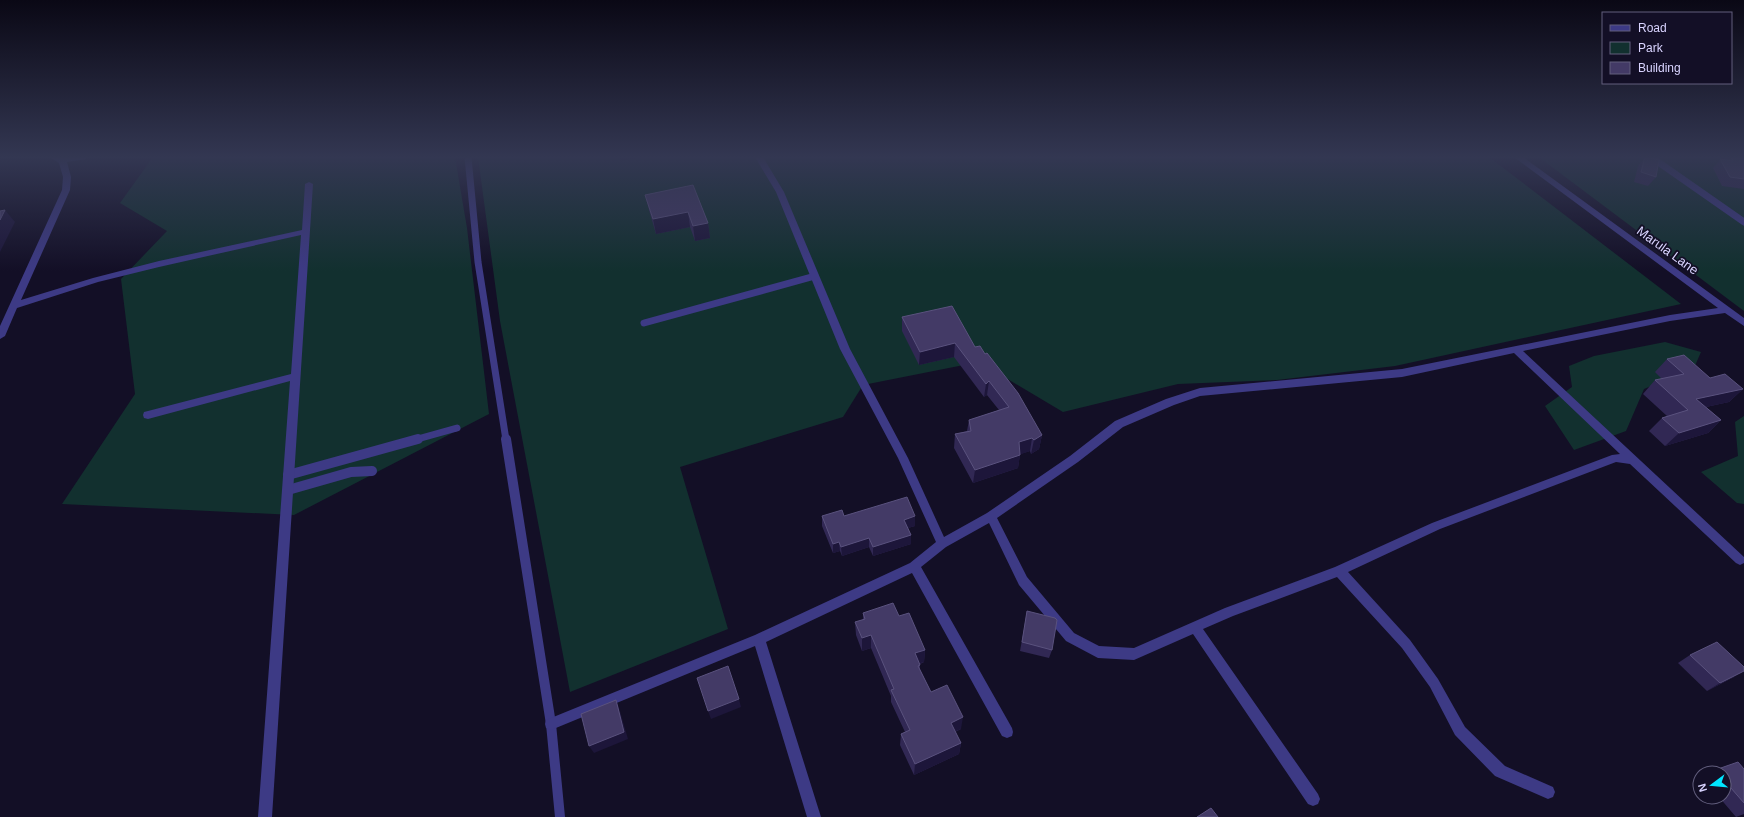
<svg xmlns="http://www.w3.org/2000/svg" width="1744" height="817" viewBox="0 0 1744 817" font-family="Helvetica,sans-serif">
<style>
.green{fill:#12302f}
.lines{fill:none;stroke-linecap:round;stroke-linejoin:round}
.service-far1{stroke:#3d3a85;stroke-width:7}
.service{stroke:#3d3a85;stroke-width:10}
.minor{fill:#3d3a85;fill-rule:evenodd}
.wall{fill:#312854}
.shaded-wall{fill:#1d163a}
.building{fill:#433a66;stroke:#5a527e}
.labels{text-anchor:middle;stroke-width:3.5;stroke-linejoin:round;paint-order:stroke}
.street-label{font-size:13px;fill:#d9d4ff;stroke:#130f26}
</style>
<rect width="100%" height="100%" fill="#130f26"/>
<!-- green -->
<g class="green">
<polygon points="153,157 455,157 467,228 489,414 294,515 62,504 135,394 121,279 167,231 120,203"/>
<polygon points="478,157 620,157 622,161 639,157 1489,157 1681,304 1395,366 1277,380 1178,384 1063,412 979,362 863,385 843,417 680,467 728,629 570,692 500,321"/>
<polygon points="1548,157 1744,157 1744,311 1540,158"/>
<polygon points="1665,342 1701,352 1694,368 1644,389 1626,431 1574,450 1545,406 1572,387 1569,366 1594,356"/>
<polygon points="1744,416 1744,504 1737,503 1701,472 1738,456 1735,422"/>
</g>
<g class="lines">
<!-- service-far1 -->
<g class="service-far1">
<polyline points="468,157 478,262 506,440"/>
<polyline points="1651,157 1744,222"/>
<polyline points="644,323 815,276"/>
<polyline points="414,440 457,428"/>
</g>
<!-- service -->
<g class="service">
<polyline points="506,439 551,724 560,817"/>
<polyline points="288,475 418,439"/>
<polyline points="288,490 351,472 372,471"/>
</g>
<!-- minor -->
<g class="minor">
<polygon points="50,157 62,158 87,157 86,159 67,162 71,177 70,190 21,300 93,278 159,261 302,230 305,184 309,182 313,184 272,817 258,817 290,381 148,419 144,418 143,415 144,412 148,411 291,374 301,235 159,267 98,282 17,308 5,336 0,339 0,326 62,190 63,177 59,163"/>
<path d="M755,157H763L784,192L850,349L908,458L944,537L987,513L1070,456L1115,421L1166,399L1200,388L1402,369L1670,315L1718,308L1514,157H1523L1744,318V326L1725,313L1670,321L1523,351L1744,557V563L1740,565L1736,563L1630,464L1616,462L1440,529L1348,572L1410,640L1438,679L1465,727L1505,766L1553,787L1555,792L1553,797L1548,799L1495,776L1455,735L1430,687L1402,648L1337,577L1233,616L1203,629L1318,794L1320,799L1318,804L1313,806L1308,804L1193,634L1134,660L1098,658L1066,641L1019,585L989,523L946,547L921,567L1012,728L1013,732L1012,736L1007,738L1002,736L912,573L766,642L821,817H807L755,646L551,730L546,728L545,724L546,720L755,635L910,563L936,542L898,458L840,349L776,192ZM1514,353L1620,454L1612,455L1432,523L1335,567L1225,608L1134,648L1099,646L1074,633L1027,577L997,518L1078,462L1123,427L1174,405L1200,396L1402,377Z"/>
</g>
</g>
<!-- wall -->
<g class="wall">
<polygon points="1645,157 1656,177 1648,186 1634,182 1638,166"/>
<polygon points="1721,157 1744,157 1744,189 1722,186 1713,168 1720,160 1720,159"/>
<polygon points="693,185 708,223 710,238 695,241 690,227 656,234 649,210 645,195"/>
<polygon points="902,317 975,347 1042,435 1039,449 1031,454 1030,451 1020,454 1018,468 973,483 954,448 955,434 967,431 969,420 999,410 987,395 984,397 954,357 919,365 902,331"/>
<polygon points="1667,359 1710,378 1743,389 1729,402 1706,407 1721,420 1708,433 1665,446 1649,431 1662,418 1667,416 1643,394 1655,380 1662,379 1655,372"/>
<polygon points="822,516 915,526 908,528 911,535 911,544 873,556 869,547 842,556 840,551 833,553 822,526"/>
<polygon points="1027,611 1052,650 1049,658 1020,651"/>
<polygon points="863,613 899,616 925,650 924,662 920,664 920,669 931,692 961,729 955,732 961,743 959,754 914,775 900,745 901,734 905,732 891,702 891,696 871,648 862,651 856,635 855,622 863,620"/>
<polygon points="1690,655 1734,677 1707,691 1678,663"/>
<polygon points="1744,769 1744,814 1736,817 1719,797 1724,797 1724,773 1710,773 1715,770"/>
</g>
<!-- shaded-wall -->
<g class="shaded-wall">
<polygon points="5,210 15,222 0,252 0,220"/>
<polygon points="688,212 690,227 656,234 653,219"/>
<polygon points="708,223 710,238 695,241 693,226"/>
<polygon points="955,343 954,357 919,365 920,352"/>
<polygon points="989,381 987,395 984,397 986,384"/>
<polygon points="1743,389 1729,402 1687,411 1696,399"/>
<polygon points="1721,420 1708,433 1665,446 1679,433"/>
<polygon points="1042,435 1039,449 1031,454 1034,440"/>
<polygon points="1032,438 1030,451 1016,456 1019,442"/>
<polygon points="1020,455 1018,468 973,483 975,470"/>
<polygon points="915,516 915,526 904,529 904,520"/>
<polygon points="911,535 911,544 873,556 873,547"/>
<polygon points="869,538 869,547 842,556 841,547"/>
<polygon points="839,542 840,551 833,553 833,544"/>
<polygon points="871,635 871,648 862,651 862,638"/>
<polygon points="925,650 924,662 914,665 915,653"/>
<polygon points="1744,671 1734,677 1707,691 1720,683"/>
<polygon points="739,699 741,707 711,719 708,711"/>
<polygon points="616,700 619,708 628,739 594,753 589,746"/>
<polygon points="963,717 961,729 949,734 951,723"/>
<polygon points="961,743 959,754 914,775 915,764"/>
</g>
<!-- building -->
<g class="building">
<polygon points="1645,157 1647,157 1659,160 1656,177 1641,172"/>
<polygon points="1731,157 1744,157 1744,179 1730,177 1720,159 1733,161"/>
<polygon points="693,185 708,223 693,226 688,212 653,219 645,195"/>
<polygon points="5,210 0,220 0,211"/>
<polygon points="952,306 975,347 980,346 985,354 987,353 1018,393 1042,435 1034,440 1032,438 1019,442 1020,455 975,470 955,434 971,431 969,420 1009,407 989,381 986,384 955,343 920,352 902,317"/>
<polygon points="1684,355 1710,378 1725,374 1743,389 1696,399 1721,420 1679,433 1662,418 1688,410 1655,380 1684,374 1667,359"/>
<polygon points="907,497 915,516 904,520 911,535 873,547 869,538 841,547 839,542 833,544 822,516 842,510 844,516"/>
<polygon points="893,603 899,616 909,613 925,650 915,653 920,665 918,666 931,692 947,685 963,717 951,723 961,743 915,764 901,734 910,730 891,690 894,689 871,635 862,638 855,622 865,619 863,613"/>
<polygon points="1027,611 1055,618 1057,620 1052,650 1022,642"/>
<polygon points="1717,642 1744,667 1744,671 1720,683 1690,655"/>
<polygon points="728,666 739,699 708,711 697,678"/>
<polygon points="616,700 624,732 589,746 581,714"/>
<polygon points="1738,762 1744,769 1744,803 1724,780 1724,773 1717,773 1715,770"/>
<polygon points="1211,808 1218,817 1197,817"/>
</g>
<!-- sky -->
<linearGradient id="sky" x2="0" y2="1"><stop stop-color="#0a0815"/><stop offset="0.58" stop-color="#333752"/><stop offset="1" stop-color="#333752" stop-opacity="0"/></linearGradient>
<rect width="1744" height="271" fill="url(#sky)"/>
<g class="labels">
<!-- street labels -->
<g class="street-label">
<text transform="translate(1668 250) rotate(36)" y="5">Marula Lane</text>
</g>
</g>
<!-- legend -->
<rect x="1602" y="12" width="130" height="72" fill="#130f26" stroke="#625e7d"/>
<rect x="1610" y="25" width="20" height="6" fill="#3d3a85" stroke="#625e7d"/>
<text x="1638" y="32" font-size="12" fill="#d9d4ff">Road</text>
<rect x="1610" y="42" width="20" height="12" fill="#12302f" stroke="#625e7d"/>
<text x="1638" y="52" font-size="12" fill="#d9d4ff">Park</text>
<rect x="1610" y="62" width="20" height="12" fill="#433a66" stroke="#625e7d"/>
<text x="1638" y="72" font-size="12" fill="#d9d4ff">Building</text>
<!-- north arrow -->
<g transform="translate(1712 785) rotate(254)"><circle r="19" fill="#130f26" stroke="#625e7d"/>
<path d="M0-3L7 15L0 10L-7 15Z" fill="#00e5ff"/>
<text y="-6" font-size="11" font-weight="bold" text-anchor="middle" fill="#d9d4ff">N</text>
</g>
</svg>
